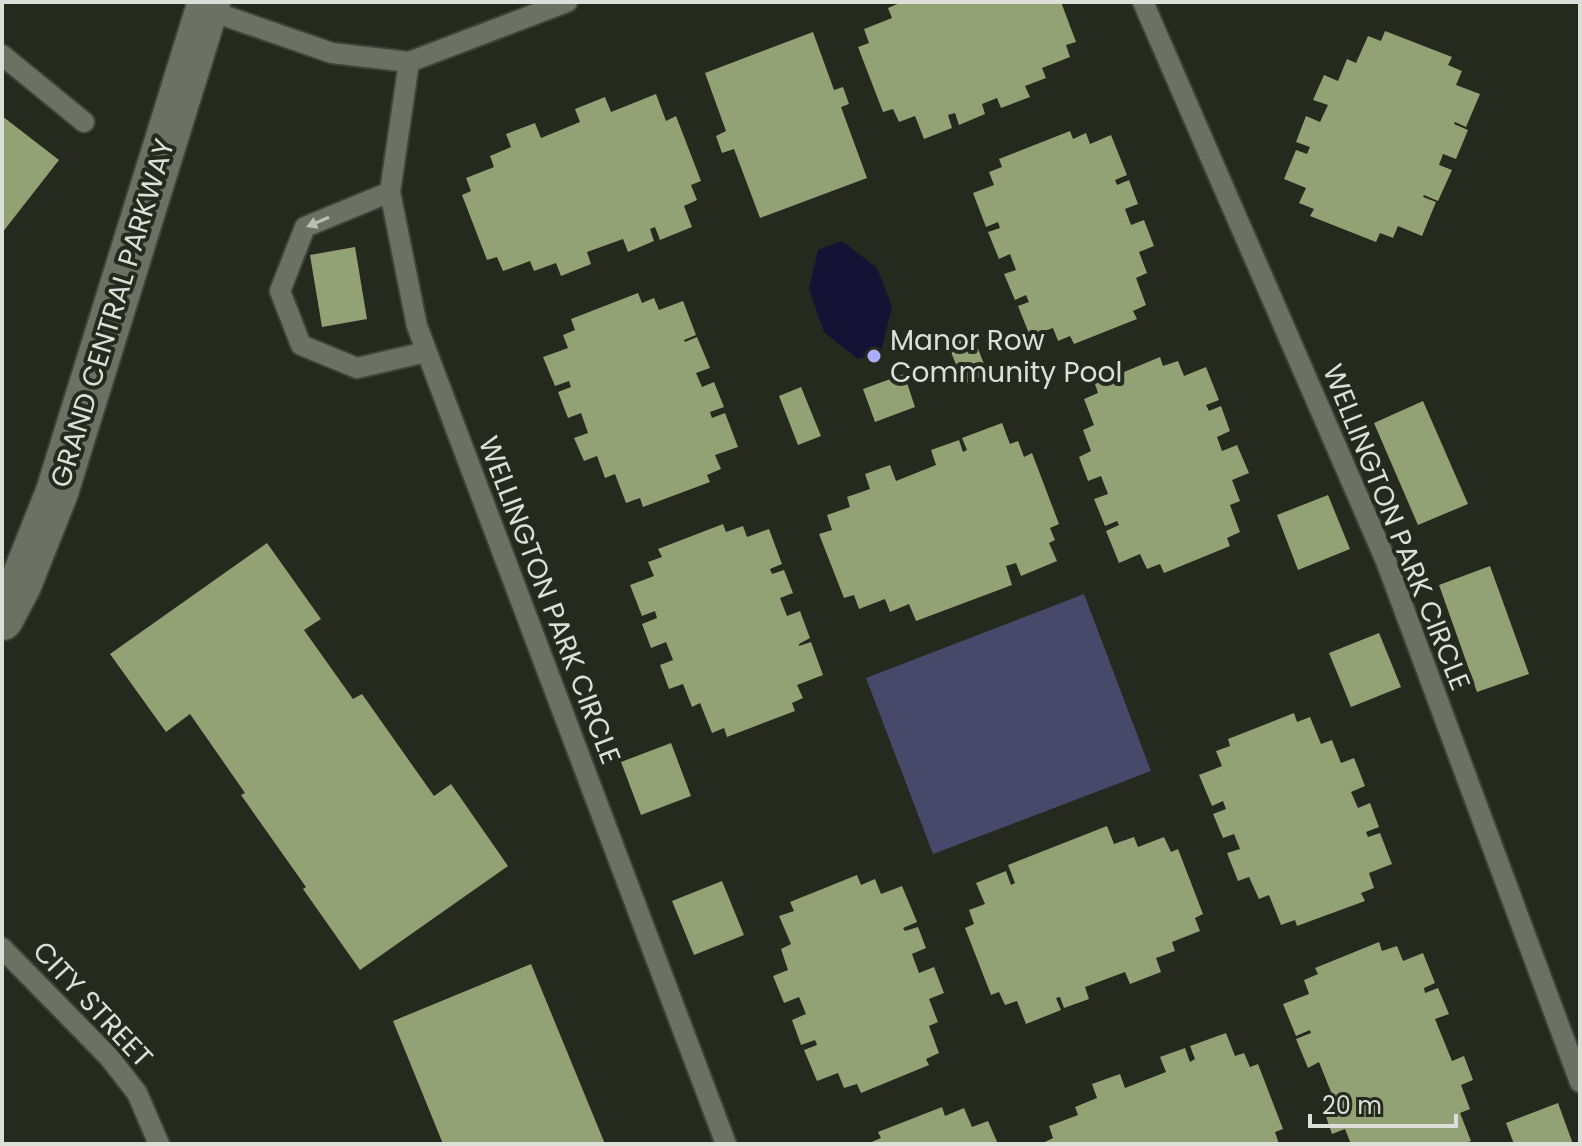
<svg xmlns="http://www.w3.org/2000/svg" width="1582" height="1146" viewBox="0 0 1582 1146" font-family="Poppins,sans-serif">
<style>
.green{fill:#464969}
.water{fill:#141336}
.building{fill:#93a274}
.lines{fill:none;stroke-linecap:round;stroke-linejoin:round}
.lane-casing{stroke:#3f433a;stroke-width:24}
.street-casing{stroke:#3f433a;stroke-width:46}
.lane{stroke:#6d7164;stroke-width:20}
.street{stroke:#6d7164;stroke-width:42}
.oneway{fill:#bbbeb5}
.poi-dot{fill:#abaffb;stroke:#25291e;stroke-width:3}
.labels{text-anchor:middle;stroke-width:8;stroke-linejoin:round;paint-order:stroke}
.street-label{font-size:28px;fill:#dcdfd8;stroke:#25291e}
.poi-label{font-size:28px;fill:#dcdfd8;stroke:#25291e;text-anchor:start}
</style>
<rect width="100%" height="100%" fill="#25291e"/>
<!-- green -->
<polygon class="green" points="1084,594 1151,771 933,854 866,678"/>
<!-- water -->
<polygon class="water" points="842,241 877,268 892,307 881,351 858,359 824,332 809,289 818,250"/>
<!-- building -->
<g class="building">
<polygon points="902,2 1061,2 1076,42 1066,45 1070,57 1042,68 1046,78 1025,86 1030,97 1001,108 997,98 982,104 985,114 959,125 955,113 948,115 952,128 924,139 915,116 899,122 893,109 883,112 858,47 869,43 864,29 892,18 888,8"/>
<polygon points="1385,31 1452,57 1448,65 1462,71 1456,85 1480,94 1466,127 1455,122 1454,124 1468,130 1456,159 1443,154 1439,165 1452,170 1438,201 1424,195 1423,197 1436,202 1422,236 1398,226 1393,238 1380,233 1376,242 1310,216 1314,209 1299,203 1306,188 1284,179 1296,150 1307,154 1310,147 1296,142 1306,116 1320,122 1328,105 1313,100 1324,75 1338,81 1347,59 1356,63 1368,36 1381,41"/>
<polygon points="813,32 834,90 843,87 849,104 841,107 867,178 760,218 734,149 722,153 716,136 726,131 705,73"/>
<polygon points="656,94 666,121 676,116 701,181 691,185 697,200 684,206 692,227 660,240 655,227 650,229 654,241 628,252 623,239 587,252 591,264 561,276 556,263 534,271 530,261 503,271 497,257 487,260 462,195 471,191 466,178 494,167 490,156 511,147 506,134 535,123 541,138 580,122 575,109 605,97 611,112"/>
<polygon points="2,116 59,160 2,233"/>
<polygon points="1070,131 1073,139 1086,133 1090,144 1111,135 1127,175 1115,180 1117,185 1129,180 1138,204 1125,209 1131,225 1144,220 1154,246 1139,252 1147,273 1136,278 1146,305 1133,311 1137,319 1074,344 1070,336 1058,341 1053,328 1030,336 1018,306 1029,302 1026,295 1015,300 1004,274 1016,270 1010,254 999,259 988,232 1000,228 998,222 986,227 973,193 994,185 989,172 1002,167 999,159"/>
<polygon points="355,247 367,319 322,327 310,255"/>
<polygon points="638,293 642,303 654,298 659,310 683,301 696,335 684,340 685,342 697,337 710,368 696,373 702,387 714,382 724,407 710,412 712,418 725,413 738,447 715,455 721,469 707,475 710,482 643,507 640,498 626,503 615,474 605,478 597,456 584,461 574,438 588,433 581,413 568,418 558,392 571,387 569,381 555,386 543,357 568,348 563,335 575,330 571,319"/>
<polygon points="971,331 988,374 964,384 946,340"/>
<polygon points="1160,357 1163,366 1178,361 1184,376 1206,367 1219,400 1206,405 1209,411 1221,406 1230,431 1217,437 1222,451 1237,445 1249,473 1232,480 1240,501 1230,505 1240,532 1227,538 1230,546 1164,573 1160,564 1147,569 1140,554 1119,563 1106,531 1119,525 1117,521 1105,526 1094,499 1108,494 1101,476 1088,481 1079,457 1091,451 1083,430 1094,425 1084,399 1098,393 1095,384"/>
<polygon points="904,374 915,407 875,422 863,389"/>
<polygon points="801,387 821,436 798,445 779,396"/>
<polygon points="1423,401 1468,504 1418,525 1374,423"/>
<polygon points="1002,423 1010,444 1018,441 1024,457 1032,453 1059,524 1050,528 1055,540 1049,543 1057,561 1021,576 1016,563 1006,566 1012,585 916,621 909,604 890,612 885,599 859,609 854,595 844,598 819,534 832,530 827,515 850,507 847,497 870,489 865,474 890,465 896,481 936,465 931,450 959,440 963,452 967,450 962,438"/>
<polygon points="1328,495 1350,549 1298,570 1277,515"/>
<polygon points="723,524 726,532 743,526 747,537 769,529 782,564 770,569 772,574 784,570 793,593 780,598 787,616 800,611 810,638 799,644 799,646 811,642 823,675 797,685 803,698 792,703 795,711 727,737 724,728 712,733 700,703 692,707 683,684 669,689 660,665 673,660 666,642 651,648 642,624 657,618 655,611 642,616 630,585 654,576 648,562 662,557 658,549"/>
<polygon points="267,543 321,619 304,630 353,699 362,694 434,796 451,784 508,866 360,970 303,889 306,887 241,795 245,793 190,714 166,732 110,654"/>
<polygon points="1490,566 1529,674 1477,692 1439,585"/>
<polygon points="1379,633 1401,687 1351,707 1329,653"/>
<polygon points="1294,713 1297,722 1310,717 1321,744 1332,740 1341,763 1354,758 1365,786 1351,792 1358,808 1370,803 1379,827 1366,832 1368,837 1380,833 1392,864 1369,873 1374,888 1361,893 1365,901 1297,926 1295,920 1281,925 1269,895 1259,899 1249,877 1238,881 1227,853 1240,849 1234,834 1223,838 1213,814 1226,809 1223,801 1212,806 1199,775 1222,766 1216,751 1230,746 1228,739"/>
<polygon points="671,743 691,796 641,815 621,762"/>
<polygon points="1107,826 1114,844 1134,837 1138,847 1164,837 1171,852 1178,849 1203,914 1195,918 1200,931 1172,942 1175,951 1156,958 1161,972 1130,984 1125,972 1085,987 1089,999 1064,1008 1060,997 1056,998 1061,1010 1026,1024 1017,1001 1005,1005 999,992 991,995 965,928 974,924 969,910 985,904 976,883 1006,871 1011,885 1015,883 1008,865"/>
<polygon points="857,875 861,885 875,879 881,894 902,886 917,922 903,928 905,931 918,927 926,948 912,954 919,973 934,967 944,993 929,999 938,1022 929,1026 939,1053 926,1059 929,1065 861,1093 857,1084 844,1088 838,1073 817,1081 804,1050 817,1045 815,1040 801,1045 792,1020 806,1014 799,997 784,1003 773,976 788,970 781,949 791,944 779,916 794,911 790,902"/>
<polygon points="722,881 744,935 694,955 672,901"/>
<polygon points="1379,942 1382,951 1397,946 1403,961 1423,953 1435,983 1424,988 1425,993 1438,988 1449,1014 1435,1019 1452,1061 1464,1056 1473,1080 1461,1085 1470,1109 1460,1113 1471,1141 1463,1144 1351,1144 1345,1129 1332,1134 1323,1108 1335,1102 1319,1062 1308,1068 1296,1039 1311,1033 1310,1030 1296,1036 1283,1004 1309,994 1304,980 1318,974 1315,968"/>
<polygon points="531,964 605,1144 443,1144 393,1021"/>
<polygon points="1226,1033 1235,1056 1244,1053 1250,1067 1258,1064 1283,1129 1275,1132 1279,1144 1041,1144 1053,1138 1049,1126 1078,1115 1075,1107 1097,1098 1092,1084 1120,1074 1125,1088 1166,1072 1160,1057 1185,1048 1190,1062 1195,1059 1190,1046"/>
<polygon points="1558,1103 1573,1144 1514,1144 1506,1123"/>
<polygon points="942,1107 945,1116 964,1108 972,1127 988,1121 998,1144 867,1144 881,1138 878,1132"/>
</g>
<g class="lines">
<defs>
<g id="lane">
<polyline points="1143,2 1386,561 1580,1082"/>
<polyline points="202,8 332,53 409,62 567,2"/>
<polyline points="2,55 84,122"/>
<polyline points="409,62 390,192 417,326 726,1144"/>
<polyline points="390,192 305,227 280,291 301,345 357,368 426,352"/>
<polyline points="2,948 109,1057 137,1093 159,1144"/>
</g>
<polyline id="street" points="2,619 20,585 57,492 209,2"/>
</defs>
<!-- lane casing -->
<use href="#lane" class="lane-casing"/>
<!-- street casing -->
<use href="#street" class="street-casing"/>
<!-- lane -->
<use href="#lane" class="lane"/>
<!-- street -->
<use href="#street" class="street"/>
</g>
<!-- one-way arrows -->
<defs><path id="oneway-solid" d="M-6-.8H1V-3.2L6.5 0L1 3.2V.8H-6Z" transform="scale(2)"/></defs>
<use class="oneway" href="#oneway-solid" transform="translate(318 222) rotate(157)"/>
<!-- markers -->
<circle class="poi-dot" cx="874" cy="356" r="8"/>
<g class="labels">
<!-- street labels -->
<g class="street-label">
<text transform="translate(112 313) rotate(-73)" y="10">GRAND CENTRAL PARKWAY</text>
<text transform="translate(1397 527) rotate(68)" y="10">WELLINGTON PARK CIRCLE</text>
<text transform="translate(550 600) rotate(69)" y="10">WELLINGTON PARK CIRCLE</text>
<text transform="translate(93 1004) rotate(47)" y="10">CITY STREET</text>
</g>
<!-- poi labels -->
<g class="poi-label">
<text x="890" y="350">Manor Row<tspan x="890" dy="32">Community Pool</tspan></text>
</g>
</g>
<!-- border -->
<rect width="1582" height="1146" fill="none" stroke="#dcdfd8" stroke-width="8"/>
<!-- scale -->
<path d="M1310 1114v12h146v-12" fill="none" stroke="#dcdfd8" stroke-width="4"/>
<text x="1322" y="1114" font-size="24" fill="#dcdfd8" stroke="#25291e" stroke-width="6" paint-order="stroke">20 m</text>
</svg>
